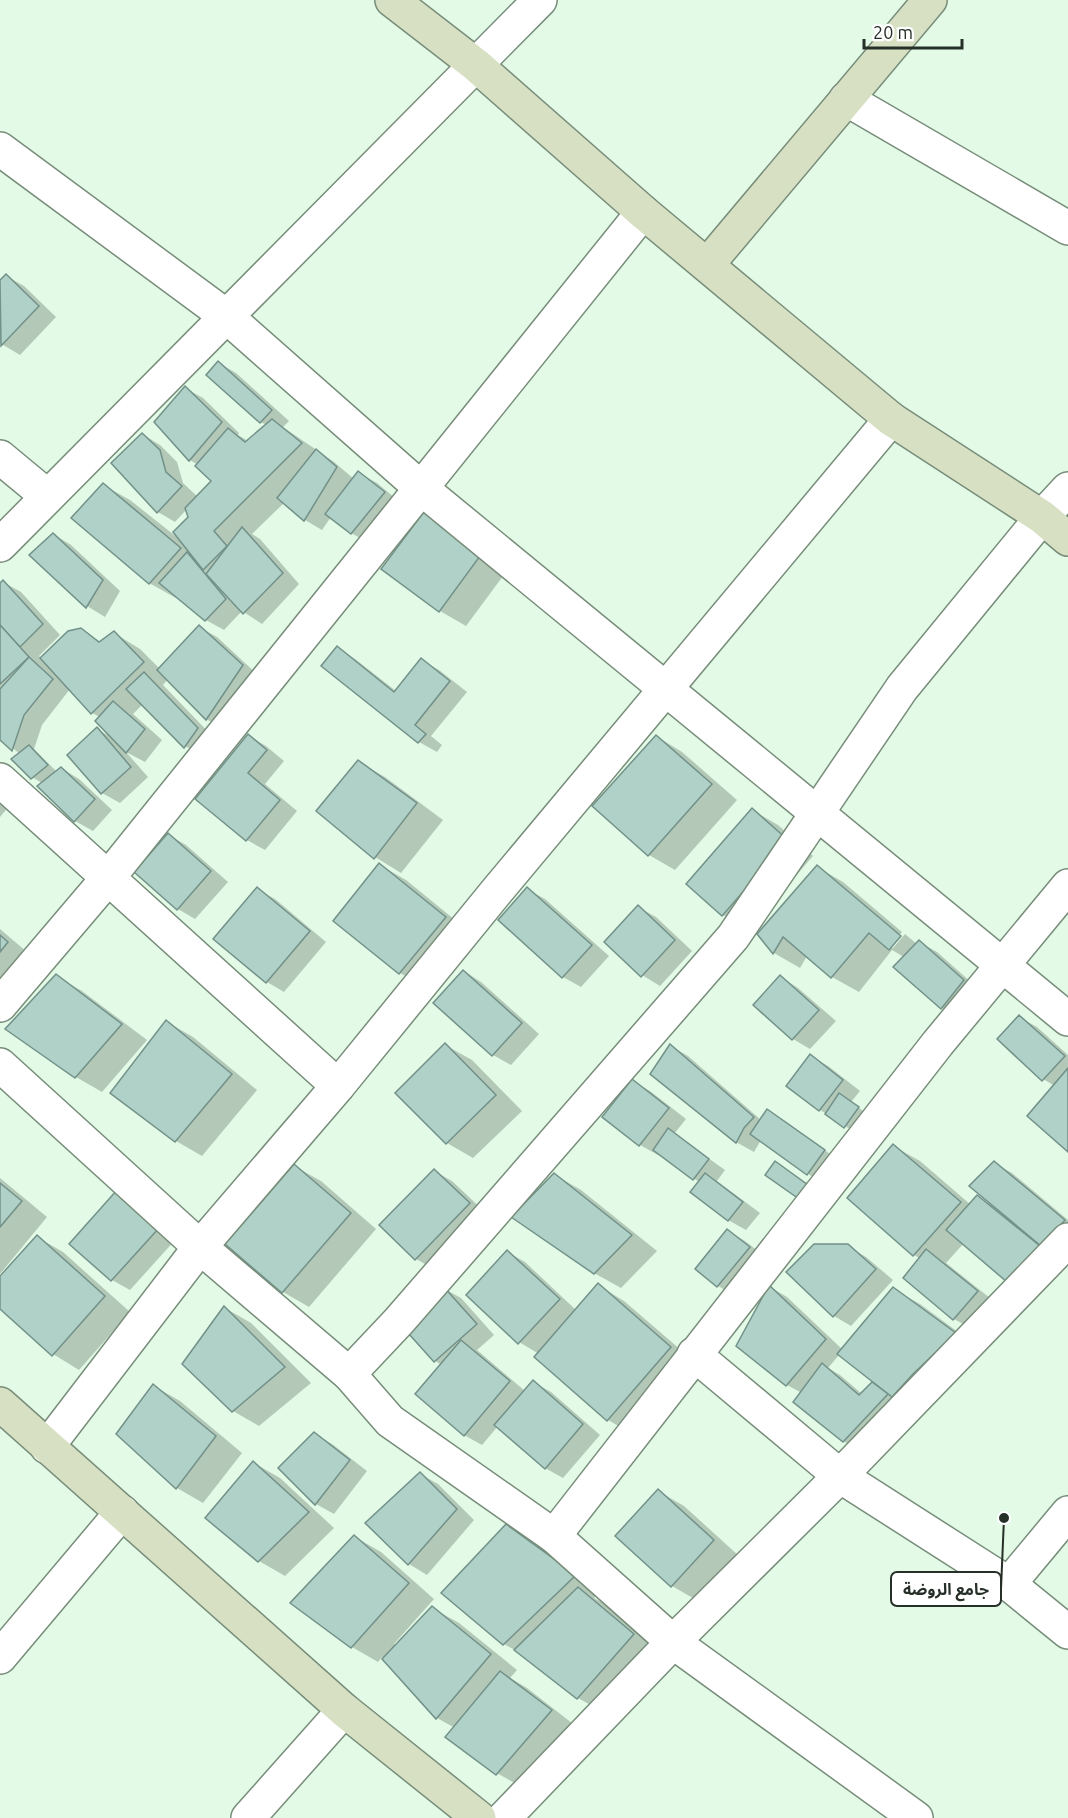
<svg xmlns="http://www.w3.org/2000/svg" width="1068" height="1818" viewBox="0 0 1068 1818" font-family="Ubuntu,'Noto Sans Arabic',sans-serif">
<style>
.shadow{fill:#0003;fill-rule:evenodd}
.building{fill:#b0d1c7;stroke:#729189;stroke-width:1.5}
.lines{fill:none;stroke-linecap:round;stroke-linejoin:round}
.street-casing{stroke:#778d7a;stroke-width:36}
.secondary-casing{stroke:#778d7a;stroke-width:36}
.street{stroke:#fff;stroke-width:33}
.secondary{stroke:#d8e0c3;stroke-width:33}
.leader{fill:none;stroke:#262f28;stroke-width:2}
.callout-dot{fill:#262f28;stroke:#fff;stroke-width:2}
.callout{fill:#fff;stroke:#262f28;stroke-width:2}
.callout-label{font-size:16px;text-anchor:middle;font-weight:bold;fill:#262f28}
</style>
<rect width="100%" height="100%" fill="#e2fae6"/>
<!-- shadow -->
<g class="shadow">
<polygon points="6,276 24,286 56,317 20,355 0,343 0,282"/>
<polygon points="219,363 236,373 289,421 283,427 334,462 354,479 359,473 377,483 401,503 369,543 351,533 331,517 322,530 305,520 284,503 252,534 260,539 299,584 262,624 242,611 224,630 206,620 177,596 176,598 149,583 103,485 130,500 183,542 189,518 187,509 175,522 158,512 142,434 160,445 177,462 183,483 198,497 213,481 198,465 190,460 185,388 203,398 239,433 238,435 248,441 267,425 260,422"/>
<polygon points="452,526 509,568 466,626 440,611"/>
<polygon points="53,534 71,545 120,591 105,617 87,606 31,555"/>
<polygon points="3,582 21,592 60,635 39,656 41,658 80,630 101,642 114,633 140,649 160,669 199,627 217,637 260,677 224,729 206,719 168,679 163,685 215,739 203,757 185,746 143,704 133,714 162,740 145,762 126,752 148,777 120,803 102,793 69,755 97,729 111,737 100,717 92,713 70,689 42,725 34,749 57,772 61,768 79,779 112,810 93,831 75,821 39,786 42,783 32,777 20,754 0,738 0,586"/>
<polygon points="338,648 355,659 396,691 421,660 439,670 467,692 431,736 442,745 437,752 419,742"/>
<polygon points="249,736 266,746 284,761 265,784 297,811 265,850 247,840 197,799"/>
<polygon points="656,736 682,752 737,800 675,870 649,855"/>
<polygon points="358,762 385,777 443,820 401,873 375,857 318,811"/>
<polygon points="0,787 15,799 0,817"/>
<polygon points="752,810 778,825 813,856 749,930 723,915 688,884"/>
<polygon points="169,835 186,845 228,882 195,919 178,909"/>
<polygon points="380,865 406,880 471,933 426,988 400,973 335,920"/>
<polygon points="817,867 843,882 902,932 889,948 893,948 905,934 917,944 919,942 937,952 981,991 959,1018 942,1008 904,957 892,950 859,992 832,977 807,956 800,968 774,953 759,934"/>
<polygon points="257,889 275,899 326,942 284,992 267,982"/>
<polygon points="527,889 545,899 609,956 581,987 563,977 500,920"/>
<polygon points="638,907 656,917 692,951 660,986 642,975"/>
<polygon points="0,929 34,958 0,997"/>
<polygon points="464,971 481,982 539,1034 511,1065 493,1055 435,1003"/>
<polygon points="56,976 82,991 147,1040 102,1092 76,1077 7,1029"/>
<polygon points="781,977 798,988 836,1021 810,1049 793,1039"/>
<polygon points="1019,1017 1037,1027 1068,1055 1068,1150 1055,1086 1043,1079"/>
<polygon points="167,1022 193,1037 257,1090 202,1156 176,1141 112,1093"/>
<polygon points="445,1045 472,1060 522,1111 473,1158 447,1143"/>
<polygon points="671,1046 688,1056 761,1120 768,1111 785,1121 841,1162 825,1184 808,1174 761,1140 754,1152 736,1142"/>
<polygon points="810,1056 828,1066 860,1091 851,1102 866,1113 853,1131 820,1110 788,1086"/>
<polygon points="632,1081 650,1091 686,1119 674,1134 725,1170 717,1181 760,1213 746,1230 728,1220 699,1182 660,1153 658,1155 640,1145 604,1117"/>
<polygon points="893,1146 920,1161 971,1205 977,1197 990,1204 991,1202 994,1163 1012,1173 1068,1220 1068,1246 1026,1291 964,1243 946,1263 995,1302 972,1329 954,1319 905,1278 921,1259 914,1255"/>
<polygon points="294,1166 321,1181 376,1229 309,1307 283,1292"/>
<polygon points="434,1171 452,1181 487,1214 434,1269 416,1259"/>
<polygon points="555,1175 581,1190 657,1251 621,1288 594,1273"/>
<polygon points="0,1178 47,1217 0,1274"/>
<polygon points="135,1203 176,1239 130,1290 112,1280 72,1244"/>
<polygon points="728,1231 745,1241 767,1258 736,1296 718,1286 697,1269"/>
<polygon points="37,1237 63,1252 130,1312 79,1370 53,1354 0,1307 0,1279"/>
<polygon points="847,1246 866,1257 893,1280 851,1326 834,1316"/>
<polygon points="507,1252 525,1262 576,1310 598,1285 624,1301 696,1363 634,1435 608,1420 539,1354 519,1342"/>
<path d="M770,1287L787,1297L843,1350L893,1289L920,1304L981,1349L861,1451L843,1441L802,1393L787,1385L738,1346ZM839,1355L879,1385L878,1387L862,1394L840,1375L828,1368Z"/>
<polygon points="443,1288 461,1298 494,1335 477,1350 525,1391 533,1382 551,1392 600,1435 563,1478 545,1468 498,1426 482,1445 464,1435 442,1365 435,1361 402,1324"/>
<polygon points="225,1308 251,1323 311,1383 259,1426 233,1411"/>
<polygon points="154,1386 180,1401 242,1453 203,1503 177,1488"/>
<polygon points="314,1434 332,1444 367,1471 334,1514 316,1504 280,1468"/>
<polygon points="254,1463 280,1478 334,1528 285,1576 259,1561"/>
<polygon points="420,1474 438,1484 474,1520 427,1575 409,1564 367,1524"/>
<polygon points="658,1491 684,1506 739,1556 698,1601 672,1586"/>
<polygon points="507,1526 533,1541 601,1591 594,1598 605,1604 659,1650 605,1713 578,1698 520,1653 504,1644"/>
<polygon points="355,1537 381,1552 434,1599 394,1644 396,1645 432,1608 459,1623 517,1670 510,1678 527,1688 577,1727 523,1788 497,1773 455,1728 437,1718 382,1657 378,1662 352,1647"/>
</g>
<!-- building -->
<g class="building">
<polygon points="6,274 39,306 1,346 0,280"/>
<polygon points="218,361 272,410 260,423 206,375"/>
<polygon points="185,386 222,422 189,461 154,422"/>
<polygon points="272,419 302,443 214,531 227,546 203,570 173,532 188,517 185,508 211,481 195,466 228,428 245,442"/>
<polygon points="142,433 160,450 166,472 182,486 157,513 111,463"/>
<polygon points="316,449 337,467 304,521 277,498"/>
<polygon points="358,471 385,492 351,534 325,514"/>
<polygon points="103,483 181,548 149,584 71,518"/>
<polygon points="426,509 483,552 439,612 381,569"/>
<polygon points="242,527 283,573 243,614 206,574"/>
<polygon points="53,533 103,580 86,608 29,555"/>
<polygon points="187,552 226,599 205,621 159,583"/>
<polygon points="3,580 43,624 20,647 0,625 0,583"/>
<polygon points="0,625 29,657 0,684"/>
<polygon points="199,625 243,665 206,720 157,670"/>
<polygon points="81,628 99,642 114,631 144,662 91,714 40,658 68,631"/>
<polygon points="337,646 394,692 421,658 450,681 415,725 426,734 418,743 321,666"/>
<polygon points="29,657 53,679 24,715 12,751 0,740 0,689"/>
<polygon points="144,672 198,728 184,748 126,689"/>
<polygon points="113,701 145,729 126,753 95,721"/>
<polygon points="97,727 131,767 101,794 67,755"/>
<polygon points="248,734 267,750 248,773 280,800 246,841 195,799"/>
<polygon points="656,735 712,784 648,856 592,806"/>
<polygon points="29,745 48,765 31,779 11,759"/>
<polygon points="358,760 417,803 374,859 316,811"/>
<polygon points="61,767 95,799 74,822 37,786"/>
<polygon points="752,808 788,840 722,916 686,884"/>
<polygon points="168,833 211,871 177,910 134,872"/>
<polygon points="379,863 446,917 399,974 333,921"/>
<polygon points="817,865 901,936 889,950 869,933 831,978 783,937 773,954 757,934"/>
<polygon points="257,887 310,931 266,983 213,939"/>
<polygon points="527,887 592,945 562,978 498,920"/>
<polygon points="638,905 675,940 641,977 604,942"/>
<polygon points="0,935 8,942 0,952"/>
<polygon points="919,940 964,980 941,1009 893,967"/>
<polygon points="463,970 522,1023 492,1056 433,1003"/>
<polygon points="56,974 122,1024 75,1078 5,1029"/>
<polygon points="780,975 819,1010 792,1040 753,1005"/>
<polygon points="1019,1015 1065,1056 1042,1081 997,1039"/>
<polygon points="166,1020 232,1074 175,1142 110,1093"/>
<polygon points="445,1043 496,1095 446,1144 395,1093"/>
<polygon points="670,1044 754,1117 744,1128 736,1143 650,1074"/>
<polygon points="810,1054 843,1080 819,1111 786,1086"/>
<polygon points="1068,1068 1068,1152 1027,1116"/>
<polygon points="632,1079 669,1108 639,1146 602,1117"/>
<polygon points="839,1093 859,1107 844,1128 825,1114"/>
<polygon points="767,1109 825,1150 807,1175 750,1134"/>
<polygon points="668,1128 709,1159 693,1180 653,1150"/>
<polygon points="893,1144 961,1202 913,1256 847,1198"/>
<polygon points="775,1161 808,1185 799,1199 765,1175"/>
<polygon points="994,1161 1065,1220 1041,1246 969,1186"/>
<polygon points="294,1164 351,1213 282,1293 225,1244"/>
<polygon points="434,1169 470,1203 415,1260 379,1225"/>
<polygon points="554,1173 632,1235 594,1274 511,1217"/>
<polygon points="705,1173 743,1202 728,1221 690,1192"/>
<polygon points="0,1183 22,1201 0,1227"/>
<polygon points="117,1190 159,1228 111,1281 69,1244"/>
<polygon points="977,1195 1040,1246 1007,1282 946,1230"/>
<polygon points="727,1229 750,1247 717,1287 695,1269"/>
<polygon points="37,1235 105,1296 52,1356 0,1309 0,1276"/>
<polygon points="814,1244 848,1244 876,1269 833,1317 786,1272"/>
<polygon points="926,1249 978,1291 953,1320 903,1278"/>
<polygon points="507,1250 560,1299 518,1344 466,1295"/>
<polygon points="598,1283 671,1347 607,1421 534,1357"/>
<polygon points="769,1285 826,1339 786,1386 736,1346"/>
<polygon points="443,1286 477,1324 434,1362 400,1324"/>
<polygon points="893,1287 956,1333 913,1374 892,1397 837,1354"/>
<polygon points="224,1306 285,1367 232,1412 182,1364"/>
<polygon points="461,1340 510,1381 464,1436 415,1394"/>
<polygon points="822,1363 859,1395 872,1382 888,1394 843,1442 793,1402"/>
<polygon points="533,1380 583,1424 545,1469 494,1425"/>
<polygon points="153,1384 216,1436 176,1489 116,1434"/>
<polygon points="314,1432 350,1460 315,1505 278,1468"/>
<polygon points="253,1461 309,1512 258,1562 205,1518"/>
<polygon points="420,1472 457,1509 408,1565 365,1523"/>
<polygon points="658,1489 714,1540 671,1587 615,1536"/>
<polygon points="506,1524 576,1575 503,1645 441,1593"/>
<polygon points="354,1535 409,1583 351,1648 290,1603"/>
<polygon points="578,1587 634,1634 577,1699 514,1650"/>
<polygon points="432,1606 491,1654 436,1719 382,1659"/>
<polygon points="500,1671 552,1710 496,1775 445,1737"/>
</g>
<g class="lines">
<defs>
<g id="street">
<polyline points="846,99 1068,228"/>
<polyline points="0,149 226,316 422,489 1068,1019"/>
<polyline points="0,457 47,496"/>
<polyline points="0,545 540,0"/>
<polyline points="0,780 338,1086"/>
<polyline points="0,1005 108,878 643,212"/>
<polyline points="0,1065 200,1247 349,1374 390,1421 554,1536 673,1642 916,1818"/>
<polyline points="694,1354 840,1476 1009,1584 1068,1632"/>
<polyline points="349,1374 399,1321 733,937 902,688 1042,517 1068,489"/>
<polyline points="47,1447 200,1247 338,1086 496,892 891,419"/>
<polyline points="554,1536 938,1043 1068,886"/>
<polyline points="1009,1584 1068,1513"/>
<polyline points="0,1657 122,1512"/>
<polyline points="248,1818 344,1710"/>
<polyline points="504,1818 673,1642 840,1476 1068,1240"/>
</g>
<g id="secondary">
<polyline points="392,0 476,65 643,212 891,419 1042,517 1068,539"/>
<polyline points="707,265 930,0"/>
<polyline points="0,1404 344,1710 479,1818"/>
</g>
</defs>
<!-- street casing -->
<use href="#street" class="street-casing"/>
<!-- secondary casing -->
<use href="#secondary" class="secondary-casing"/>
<!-- street -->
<use href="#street" class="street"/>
<!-- secondary -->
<use href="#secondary" class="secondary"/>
</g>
<!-- callouts -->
<path class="leader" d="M1004 1518L1001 1589"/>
<circle class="callout-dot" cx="1004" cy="1518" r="6"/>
<rect class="callout" x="891" y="1572" width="110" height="34" rx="6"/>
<g class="callout-label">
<text x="946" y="1595">جامع الروضة</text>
</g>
<!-- scale -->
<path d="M864 39v9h98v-9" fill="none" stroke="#262f28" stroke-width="3"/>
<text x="873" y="39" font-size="18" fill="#262f28" stroke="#ffffff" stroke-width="4.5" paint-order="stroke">20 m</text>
</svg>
